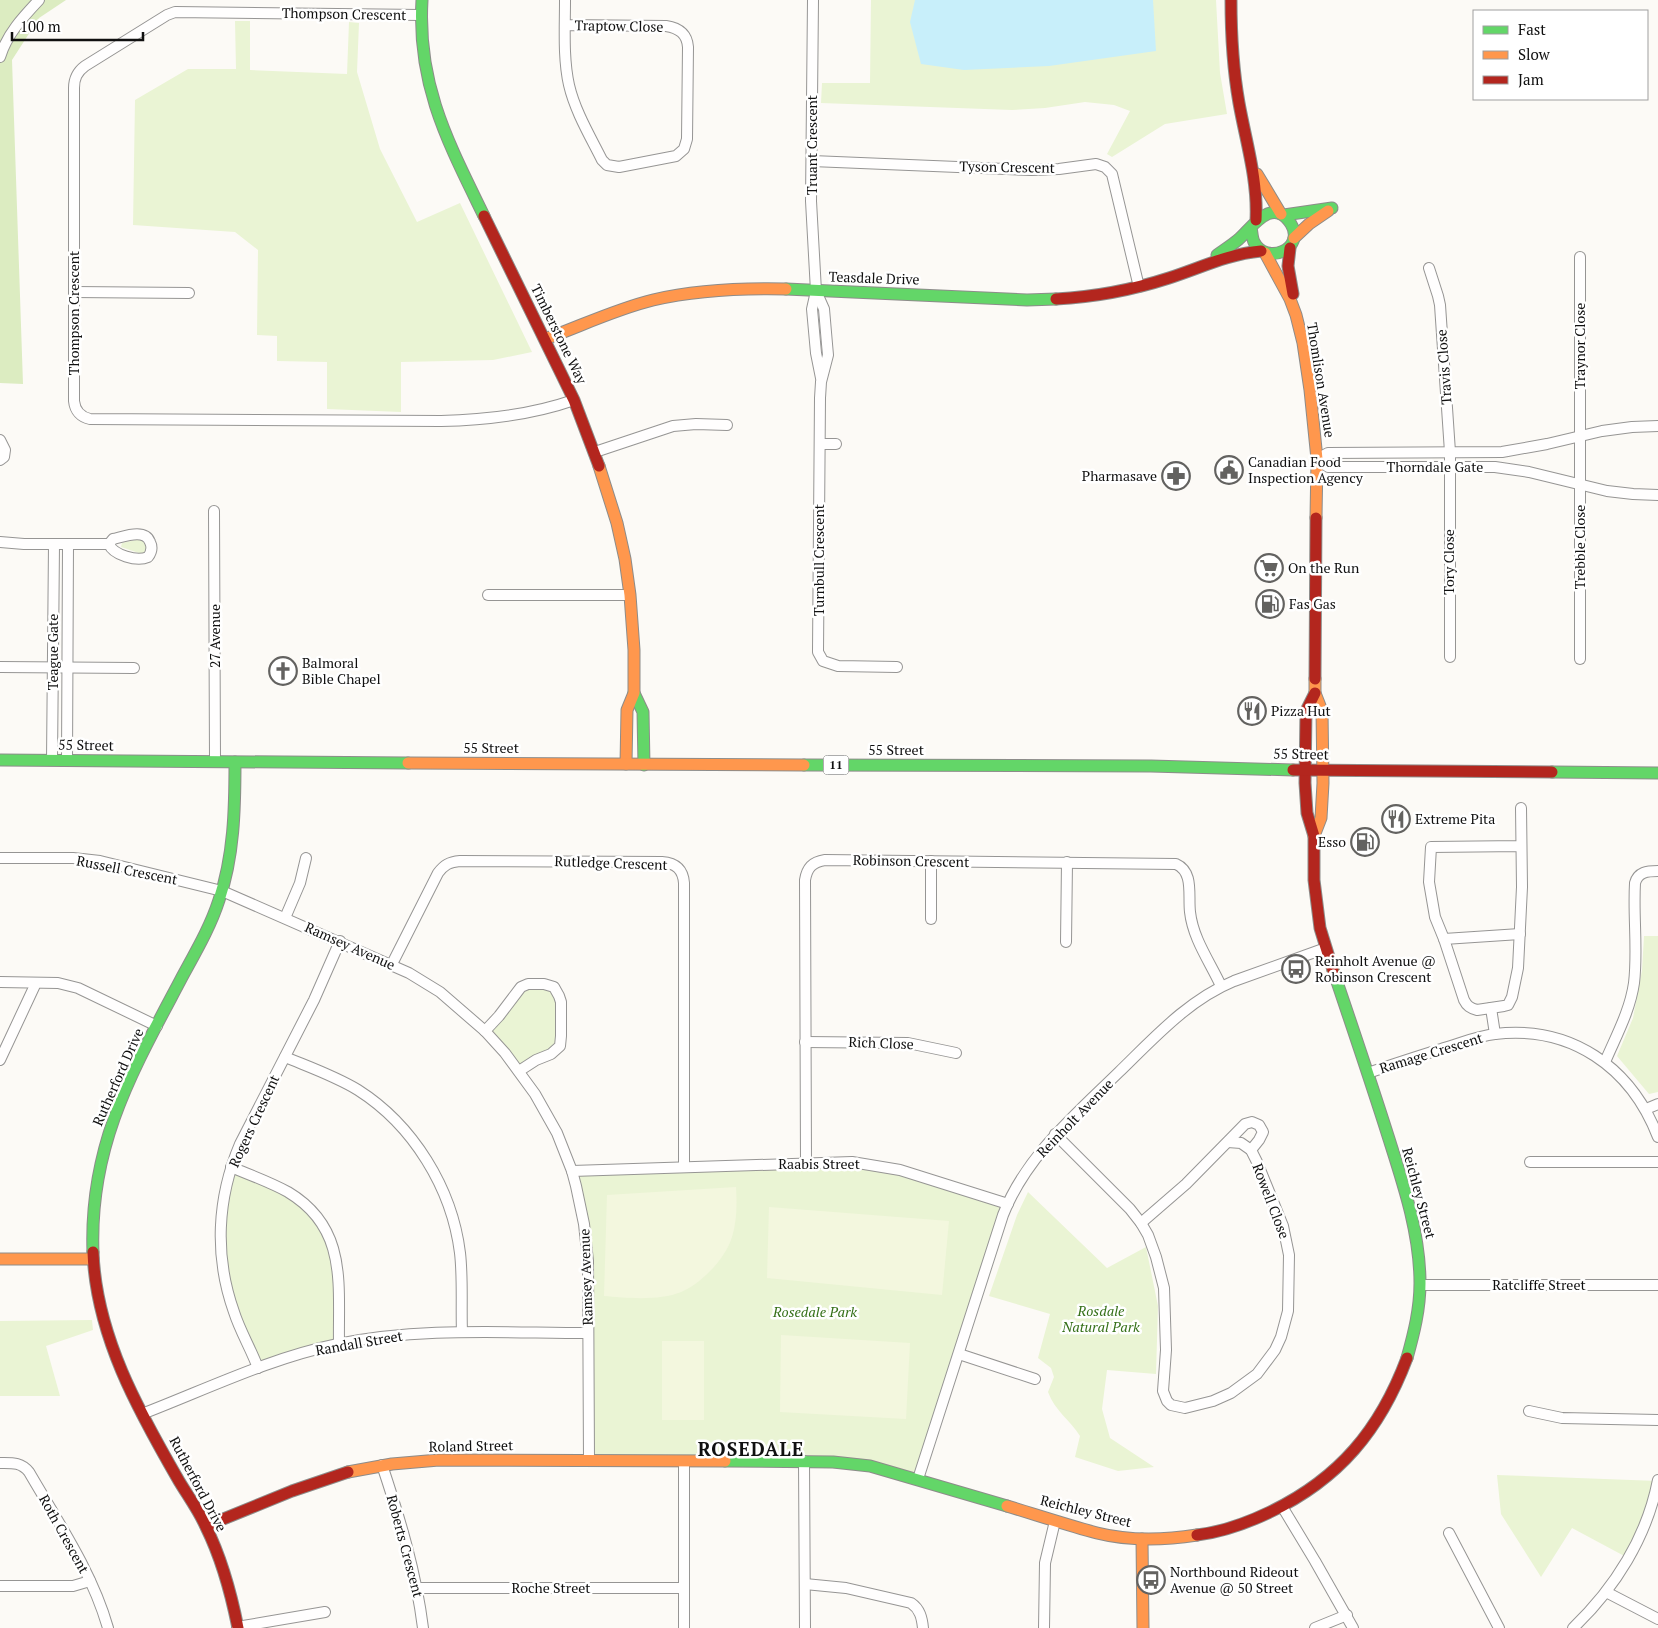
<svg xmlns="http://www.w3.org/2000/svg" width="1658" height="1628" viewBox="0 0 1658 1628" font-family="'PT Serif',serif">
<style>
.green{fill:#eaf4d4}
.forest{fill:#dcecc1}
.pitch{fill:#f3f7de}
.water{fill:#c8effa}
.lines{fill:none;stroke-linecap:round;stroke-linejoin:round}
.street-casing{stroke:#969594;stroke-width:12}
.fast-casing{stroke:#8d8c8a;stroke-width:13}
.slow-casing{stroke:#8d8c8a;stroke-width:13}
.jam-casing{stroke:#8d8c8a;stroke-width:13}
.street{stroke:#fffefe;stroke-width:10}
.fast{stroke:#63d668;stroke-width:11}
.slow{stroke:#ff974d;stroke-width:11}
.jam{stroke:#b3261e;stroke-width:11}
.labels{text-anchor:middle;stroke-width:5;stroke-linejoin:round;paint-order:stroke}
.shield{fill:#fff;stroke:#585858;stroke-width:1}
.shield-label{font-size:12px;font-weight:bold;fill:#101010}
.street-label{font-size:14px;fill:#101010;stroke:#fff}
.poi-label{font-size:14px;fill:#101010;stroke:#fff;text-anchor:start}
.park-label{font-size:14px;font-style:italic;fill:#357018;stroke:#fff}
.district-label{font-size:19px;font-weight:bold;letter-spacing:1px;fill:#101010;stroke:#fff}
</style>
<rect width="100%" height="100%" fill="#fcfaf6"/>
<!-- green -->
<g class="green">
<polygon points="871,0 1216,0 1220,73 1227,114 1165,124 1112,157 1107,154 1130,111 1114,105 1085,102 1045,108 1012,110 821,103 822,83 870,83"/>
<polygon points="235,21 250,21 250,70 347,74 349,22 359,23 357,72 380,149 417,222 460,203 532,352 493,360 401,362 401,412 327,409 327,362 277,361 277,336 257,335 258,250 235,232 133,225 135,100 188,69 236,69"/>
<polygon points="140,539 143,540 147,544 146,551 142,554 121,547 122,543"/>
<polygon points="1644,936 1658,936 1658,1092 1649,1094 1617,1056 1633,1018 1642,970"/>
<polygon points="524,985 557,990 561,1043 519,1071 485,1031"/>
<polygon points="852,1162 1008,1204 918,1479 889,1470 589,1461 587,1244 572,1171"/>
<polygon points="231,1167 292,1195 331,1241 339,1344 258,1368 239,1324 221,1254"/>
<path d="M1028,1192L1107,1268L1146,1247L1158,1306L1156,1374L1107,1370L1102,1409L1110,1438L1154,1467L1118,1471L1075,1457L1080,1436C1070,1420 1055,1411 1048,1392L1054,1377L1051,1368L1038,1358L1050,1314L989,1296L1017,1215Z"/>
<polygon points="92,1320 93,1330 46,1346 60,1396 0,1396 0,1321"/>
<polygon points="1497,1475 1658,1481 1628,1558 1572,1528 1541,1577 1501,1514"/>
</g>
<!-- forest -->
<polygon class="forest" points="0,0 66,0 39,18 12,60 23,384 0,383"/>
<!-- pitch -->
<g class="pitch">
<path d="M736,1187C737,1204 737,1221 732,1237C726,1258 701,1284 681,1292C660,1301 626,1298 604,1296L607,1195Z"/>
<polygon points="769,1207 949,1221 942,1295 767,1278"/>
<polygon points="781,1335 910,1343 906,1419 780,1412"/>
<rect x="662" y="1341" width="42" height="79"/>
</g>
<!-- water -->
<polygon class="water" points="915,0 1153,0 1156,51 1049,66 964,70 921,64 910,22"/>
<g class="lines">
<defs>
<g id="street">
<polyline points="813,0 811,201 816,291 812,309 816,353 821,378"/>
<path d="M421,15L175,12L167,15L85,66C77,72 74,78 74,88V401C75,411 81,417 90,419L441,421C487,420 531,415 574,400"/>
<path d="M565,25L666,26C679,28 687,34 688,47L687,139L684,149L676,156L619,167L607,165L602,160C590,136 575,111 569,85C563,58 565,28 565,0"/>
<path d="M0,57C7,34 23,17 39,0"/>
<polyline points="812,161 1031,170 1059,169 1096,164 1105,167 1112,174 1139,287"/>
<polyline points="1429,268 1438,296 1440,305 1450,452 1450,657"/>
<polyline points="816,291 824,309 827,344 828,355 821,382 820,398 818,652 823,661 838,666 897,667"/>
<polyline points="74,292 189,293"/>
<polyline points="1658,426 1632,427 1602,431 1547,444 1502,452 1328,453 1317,459 1328,467 1495,467 1529,472 1607,491 1633,494 1658,495"/>
<polyline points="0,440 5,450 4,457 0,460"/>
<polyline points="820,444 836,444"/>
<polyline points="595,452 673,426 696,424 727,425"/>
<polyline points="214,511 215,762"/>
<path d="M0,542L24,544H109C113,555 137,562 148,557C151,553 153,548 150,542C145,528 123,537 113,539L109,544"/>
<polyline points="488,595 630,595"/>
<polyline points="1580,659 1580,257"/>
<polyline points="0,667 134,668"/>
<polyline points="52,760 54,544"/>
<polyline points="67,760 68,544"/>
<path d="M1521,808L1522,887L1518,968L1512,997L1508,1005L1504,1006L1477,1010C1470,1008 1467,1006 1464,1000L1444,939L1435,917L1429,882L1431,847L1521,846"/>
<polyline points="0,858 73,858 100,861 222,891 409,973 440,992 485,1031 505,1053 535,1094 557,1133 572,1171 576,1186 584,1224 588,1261 589,1461"/>
<polyline points="931,861 931,919"/>
<polyline points="285,918 300,883 306,858"/>
<polyline points="1444,939 1520,934"/>
<polyline points="1066,942 1067,862"/>
<path d="M392,964L438,873C444,865 449,862 460,861L662,862C676,863 683,870 684,883V1167"/>
<polyline points="0,982 58,983 78,988 157,1026"/>
<polyline points="1491,1008 1495,1034"/>
<polyline points="485,1031 499,1016 521,987 528,984 544,984 554,987 559,996 561,1002 561,1036 560,1046 551,1054 536,1060 519,1071"/>
<polyline points="805,1042 908,1043 956,1053"/>
<path d="M285,1057C309,1067 335,1076 358,1090C413,1125 452,1188 460,1253C463,1279 461,1306 462,1332"/>
<polyline points="0,1060 36,983"/>
<path d="M1605,1062C1616,1036 1630,1011 1634,983C1638,950 1633,917 1635,883C1638,872 1647,871 1658,871"/>
<path d="M1368,1073C1393,1064 1419,1056 1444,1048C1461,1043 1478,1036 1495,1034C1571,1025 1631,1067 1658,1137"/>
<polyline points="1646,1109 1658,1104"/>
<polyline points="1055,1134 1130,1209 1141,1223 1148,1235 1156,1257 1164,1288 1166,1350 1163,1391 1167,1401 1171,1405 1185,1408 1213,1401 1231,1393 1257,1374 1275,1350 1281,1337 1288,1311 1289,1255 1283,1226 1257,1162 1251,1150 1241,1143 1228,1142"/>
<polyline points="1530,1162 1658,1162"/>
<path d="M806,1163L805,880C807,868 812,862 825,860L1176,864C1194,872 1188,895 1190,912C1193,939 1210,962 1221,986"/>
<path d="M231,1167C250,1175 270,1182 288,1192C348,1228 338,1284 339,1344"/>
<polyline points="572,1171 852,1162 900,1170 1008,1204"/>
<polyline points="1141,1223 1186,1184 1245,1124 1252,1122 1259,1125 1263,1132 1259,1140 1251,1150"/>
<polyline points="1420,1285 1658,1285"/>
<polyline points="959,1354 1035,1379"/>
<path d="M258,1368C251,1349 240,1331 234,1312C214,1256 217,1198 240,1144L314,1000L340,941"/>
<polyline points="1529,1411 1562,1418 1658,1420"/>
<path d="M142,1414C207,1389 270,1358 338,1344C420,1327 504,1333 588,1333"/>
<polyline points="804,1461 805,1628"/>
<path d="M0,1463C12,1463 21,1462 29,1472C58,1522 92,1572 108,1628"/>
<path d="M382,1465C400,1519 416,1572 423,1628"/>
<path d="M918,1479L1003,1215C1026,1156 1075,1115 1119,1072C1154,1038 1188,1000 1234,981L1326,948"/>
<polyline points="1283,1508 1315,1561 1353,1628"/>
<polyline points="1449,1533 1499,1628"/>
<path d="M805,1584L846,1588L911,1603C920,1609 922,1618 923,1628"/>
<polyline points="0,1586 73,1586 90,1581"/>
<polyline points="418,1588 684,1588"/>
<polyline points="1606,1592 1658,1619"/>
<polyline points="237,1627 325,1612"/>
<polyline points="684,1628 684,1461"/>
<polyline points="1044,1628 1045,1563 1055,1521"/>
<polyline points="1315,1628 1347,1615"/>
<path d="M1573,1628C1615,1588 1647,1537 1658,1480"/>
</g>
<g id="fast">
<path d="M422,0C417,85 448,142 484,216"/>
<polyline points="1284,215 1332,208"/>
<path d="M1217,255C1224,250 1232,245 1239,239C1253,226 1273,196 1291,224C1306,249 1266,266 1254,242C1252,238 1252,232 1251,227"/>
<polyline points="786,289 1027,300 1056,299"/>
<polyline points="634,693 643,712 644,765"/>
<polyline points="0,760 408,763"/>
<polyline points="804,765 1151,766 1293,770"/>
<polyline points="1552,772 1658,773"/>
<path d="M1333,970C1352,1026 1371,1082 1389,1139C1404,1186 1420,1234 1420,1283C1420,1309 1414,1333 1407,1358"/>
<path d="M93,1252C89,1144 133,1070 181,979C195,953 210,928 219,900C234,856 235,809 235,762"/>
<polyline points="725,1461 833,1462 870,1466 1007,1506"/>
</g>
<g id="slow">
<polyline points="1257,174 1281,214"/>
<polyline points="1294,238 1309,224 1328,211"/>
<polyline points="1265,253 1290,299 1296,315 1303,343 1310,390 1317,459 1316,518"/>
<path d="M545,339C581,326 616,309 653,300C696,290 741,288 786,289"/>
<polyline points="599,466 617,523 625,559 630,595 634,650 634,693 627,710 626,764"/>
<polyline points="408,763 804,765"/>
<polyline points="1314,836 1321,818 1323,783 1322,711 1315,693 1315,679"/>
<polyline points="0,1259 93,1259"/>
<polyline points="348,1472 392,1464 439,1460 725,1461"/>
<path d="M1007,1506C1037,1515 1067,1525 1097,1533C1129,1541 1165,1540 1197,1535"/>
<polyline points="1142,1539 1143,1628"/>
</g>
<g id="jam">
<path d="M1231,0C1231,35 1233,69 1239,103C1246,142 1258,180 1256,220"/>
<polyline points="484,216 574,400 599,466"/>
<polyline points="1290,248 1288,266 1293,294"/>
<path d="M1056,299C1094,297 1132,290 1169,278C1200,268 1228,254 1261,251"/>
<polyline points="1315,679 1316,518"/>
<polyline points="1315,693 1306,711 1305,783 1307,813 1314,836 1314,880 1320,928 1333,970"/>
<polyline points="1293,770 1552,772"/>
<path d="M93,1252C96,1335 138,1410 179,1481C188,1496 199,1511 206,1527C222,1559 231,1593 238,1628"/>
<polyline points="206,1526 292,1491 348,1472"/>
<path d="M1197,1535C1223,1532 1247,1523 1270,1512C1339,1479 1380,1430 1407,1358"/>
</g>
</defs>
<!-- street casing -->
<use href="#street" class="street-casing"/>
<!-- fast casing -->
<use href="#fast" class="fast-casing"/>
<!-- slow casing -->
<use href="#slow" class="slow-casing"/>
<!-- jam casing -->
<use href="#jam" class="jam-casing"/>
<!-- street -->
<use href="#street" class="street"/>
<!-- fast -->
<use href="#fast" class="fast"/>
<!-- slow -->
<use href="#slow" class="slow"/>
<!-- jam -->
<use href="#jam" class="jam"/>
</g>
<!-- icons -->
<defs>
<symbol id="civic-ring" viewBox="-11 -11 22 22"><circle r="9.5" fill="#fff" stroke="#636260" stroke-width="1.5"/><path d="M-.6-6.5H3V-4.5H.6V-3L4-1V1h2V6H-6V1h2V-1L-.6-3ZM-1.2 2.5V6h2.4V2.5Z" fill="#636260"/></symbol>
<symbol id="pharmacy-ring" viewBox="-11 -11 22 22"><circle r="9.5" fill="#fff" stroke="#636260" stroke-width="1.5"/><path d="M-2-6h4v4h4v4h-4v4h-4v-4h-4v-4h4Z" fill="#636260"/></symbol>
<symbol id="supermarket-ring" viewBox="-11 -11 22 22"><circle r="9.5" fill="#fff" stroke="#636260" stroke-width="1.5"/><path d="M-6-5.5h2.5l.6 2H6L4.5 2H-2.5L-4.4-4H-6ZM-1.5 3.2a1.3 1.3 0 1 0 .1 0ZM3 3.2a1.3 1.3 0 1 0 .1 0Z" fill="#636260"/></symbol>
<symbol id="fuel-ring" viewBox="-11 -11 22 22"><circle r="9.5" fill="#fff" stroke="#636260" stroke-width="1.5"/><path d="M-5.5-6h7V0h2V4h1.3V-2.5L3-4.5l.8-.8L6-3V5H2.5V1h-1V6h-7ZM-4.2-4.7v3.2H.2V-4.7Z" fill="#636260"/></symbol>
<symbol id="church-ring" viewBox="-11 -11 22 22"><circle r="9.5" fill="#fff" stroke="#636260" stroke-width="1.5"/><path d="M-1.2-6h2.4v3.5h3.3v2.4h-3.3V6h-2.4V-.1h-3.3v-2.4h3.3Z" fill="#636260"/></symbol>
<symbol id="restaurant-ring" viewBox="-11 -11 22 22"><circle r="9.5" fill="#fff" stroke="#636260" stroke-width="1.5"/><path d="M-5-6h1v4h1v-4h1v4h1v-4h1v5L-1.5 .5V6h-2V.5L-5-1ZM5-6V6H3V1.5H1.5Q1.5-4 5-6Z" fill="#636260"/></symbol>
<symbol id="bus-ring" viewBox="-11 -11 22 22"><circle r="9.5" fill="#fff" stroke="#636260" stroke-width="1.5"/><path d="M-5-6H5V4H4V6H2V4H-2V6H-4V4H-5ZM-3.5-4V0h7V-4ZM-3.5 1.2v1.5H-2V1.2ZM2 1.2v1.5H3.5V1.2Z" fill="#636260"/></symbol>
</defs>
<g fill-rule="evenodd">
<use href="#civic-ring" x="1213" y="454" width="32" height="32"/>
<use href="#pharmacy-ring" x="1160" y="460" width="32" height="32"/>
<use href="#supermarket-ring" x="1253" y="552" width="32" height="32"/>
<use href="#fuel-ring" x="1254" y="588" width="32" height="32"/>
<use href="#church-ring" x="267" y="655" width="32" height="32"/>
<use href="#restaurant-ring" x="1236" y="695" width="32" height="32"/>
<use href="#restaurant-ring" x="1380" y="803" width="32" height="32"/>
<use href="#fuel-ring" x="1349" y="826" width="32" height="32"/>
<use href="#bus-ring" x="1280" y="953" width="32" height="32"/>
<use href="#bus-ring" x="1135" y="1564" width="32" height="32"/>
</g>
<g class="labels">
<!-- shield labels -->
<rect class="shield" x="823.5" y="755.5" width="25" height="19" rx="4"/>
<g class="shield-label">
<text x="836" y="769">11</text>
</g>
<!-- street labels -->
<g class="street-label">
<text transform="translate(344 14) rotate(1)" y="5">Thompson Crescent</text>
<text transform="translate(619 26) rotate(1)" y="5">Traptow Close</text>
<text transform="translate(812 145) rotate(-90)" y="5">Truant Crescent</text>
<text transform="translate(1007 167) rotate(1)" y="5">Tyson Crescent</text>
<text transform="translate(874 278) rotate(2)" y="5">Teasdale Drive</text>
<text transform="translate(74 313) rotate(-90)" y="5">Thompson Crescent</text>
<text transform="translate(559 334) rotate(64)" y="5">Timberstone Way</text>
<text transform="translate(1580 346) rotate(-90)" y="5">Traynor Close</text>
<text transform="translate(1444 367) rotate(-94)" y="5">Travis Close</text>
<text transform="translate(1321 380) rotate(81)" y="5">Thomlison Avenue</text>
<text x="1435" y="472">Thorndale Gate</text>
<text transform="translate(1580 547) rotate(-90)" y="5">Trebble Close</text>
<text transform="translate(819 560) rotate(-90)" y="5">Turnbull Crescent</text>
<text transform="translate(1449 562) rotate(-90)" y="5">Tory Close</text>
<text transform="translate(215 636) rotate(-90)" y="5">27 Avenue</text>
<text transform="translate(53 652) rotate(-90)" y="5">Teague Gate</text>
<text transform="translate(86 745) rotate(1)" y="5">55 Street</text>
<text x="491" y="753">55 Street</text>
<text x="896" y="755">55 Street</text>
<text transform="translate(1301 754) rotate(1)" y="5">55 Street</text>
<text transform="translate(911 861) rotate(1)" y="5">Robinson Crescent</text>
<text transform="translate(611 863) rotate(2)" y="5">Rutledge Crescent</text>
<text transform="translate(127 870) rotate(11)" y="5">Russell Crescent</text>
<text transform="translate(350 946) rotate(24)" y="5">Ramsey Avenue</text>
<text transform="translate(881 1043) rotate(2)" y="5">Rich Close</text>
<text transform="translate(1431 1053) rotate(-17)" y="5">Ramage Crescent</text>
<text transform="translate(118 1077) rotate(-66)" y="5">Rutherford Drive</text>
<text transform="translate(1075 1118) rotate(-46)" y="5">Reinholt Avenue</text>
<text transform="translate(254 1121) rotate(-65)" y="5">Rogers Crescent</text>
<text x="819" y="1169">Raabis Street</text>
<text transform="translate(1419 1193) rotate(75)" y="5">Reichley Street</text>
<text transform="translate(1271 1201) rotate(69)" y="5">Rowell Close</text>
<text transform="translate(586 1277) rotate(-92)" y="5">Ramsey Avenue</text>
<text x="1539" y="1290">Ratcliffe Street</text>
<text transform="translate(359 1343) rotate(-10)" y="5">Randall Street</text>
<text transform="translate(471 1446) rotate(-1)" y="5">Roland Street</text>
<text transform="translate(198 1484) rotate(62)" y="5">Rutherford Drive</text>
<text transform="translate(1086 1511) rotate(14)" y="5">Reichley Street</text>
<text transform="translate(64 1534) rotate(61)" y="5">Roth Crescent</text>
<text transform="translate(405 1546) rotate(75)" y="5">Roberts Crescent</text>
<text x="551" y="1593">Roche Street</text>
</g>
<!-- poi labels -->
<g class="poi-label">
<text x="1248" y="467">Canadian Food<tspan x="1248" dy="16">Inspection Agency</tspan></text>
<text x="1157" y="481" text-anchor="end">Pharmasave</text>
<text x="1288" y="573">On the Run</text>
<text x="1289" y="609">Fas Gas</text>
<text x="302" y="668">Balmoral<tspan x="302" dy="16">Bible Chapel</tspan></text>
<text x="1271" y="716">Pizza Hut</text>
<text x="1415" y="824">Extreme Pita</text>
<text x="1346" y="847" text-anchor="end">Esso</text>
<text x="1315" y="966">Reinholt Avenue @<tspan x="1315" dy="16">Robinson Crescent</tspan></text>
<text x="1170" y="1577">Northbound Rideout<tspan x="1170" dy="16">Avenue @ 50 Street</tspan></text>
</g>
<!-- park labels -->
<g class="park-label">
<text x="1101" y="1316">Rosdale<tspan x="1101" dy="16">Natural Park</tspan></text>
<text x="815" y="1317">Rosedale Park</text>
</g>
<!-- district labels -->
<g class="district-label">
<text x="751" y="1456">ROSEDALE</text>
</g>
</g>
<!-- legend -->
<rect x="1473" y="10" width="175" height="90" fill="#ffffff" stroke="#9f9f9f"/>
<rect x="1483" y="26" width="25" height="8" fill="#63d668" stroke="#9f9f9f"/>
<text x="1518" y="35" font-size="15" fill="#101010">Fast</text>
<rect x="1483" y="51" width="25" height="8" fill="#ff974d" stroke="#9f9f9f"/>
<text x="1518" y="60" font-size="15" fill="#101010">Slow</text>
<rect x="1483" y="76" width="25" height="8" fill="#b3261e" stroke="#9f9f9f"/>
<text x="1518" y="85" font-size="15" fill="#101010">Jam</text>
<!-- scale -->
<path d="M12 32v8h131v-8" fill="none" stroke="#101010" stroke-width="2.5"/>
<text x="20" y="32" font-size="15" fill="#101010" stroke="#ffffff" stroke-width="4" paint-order="stroke">100 m</text>
</svg>
